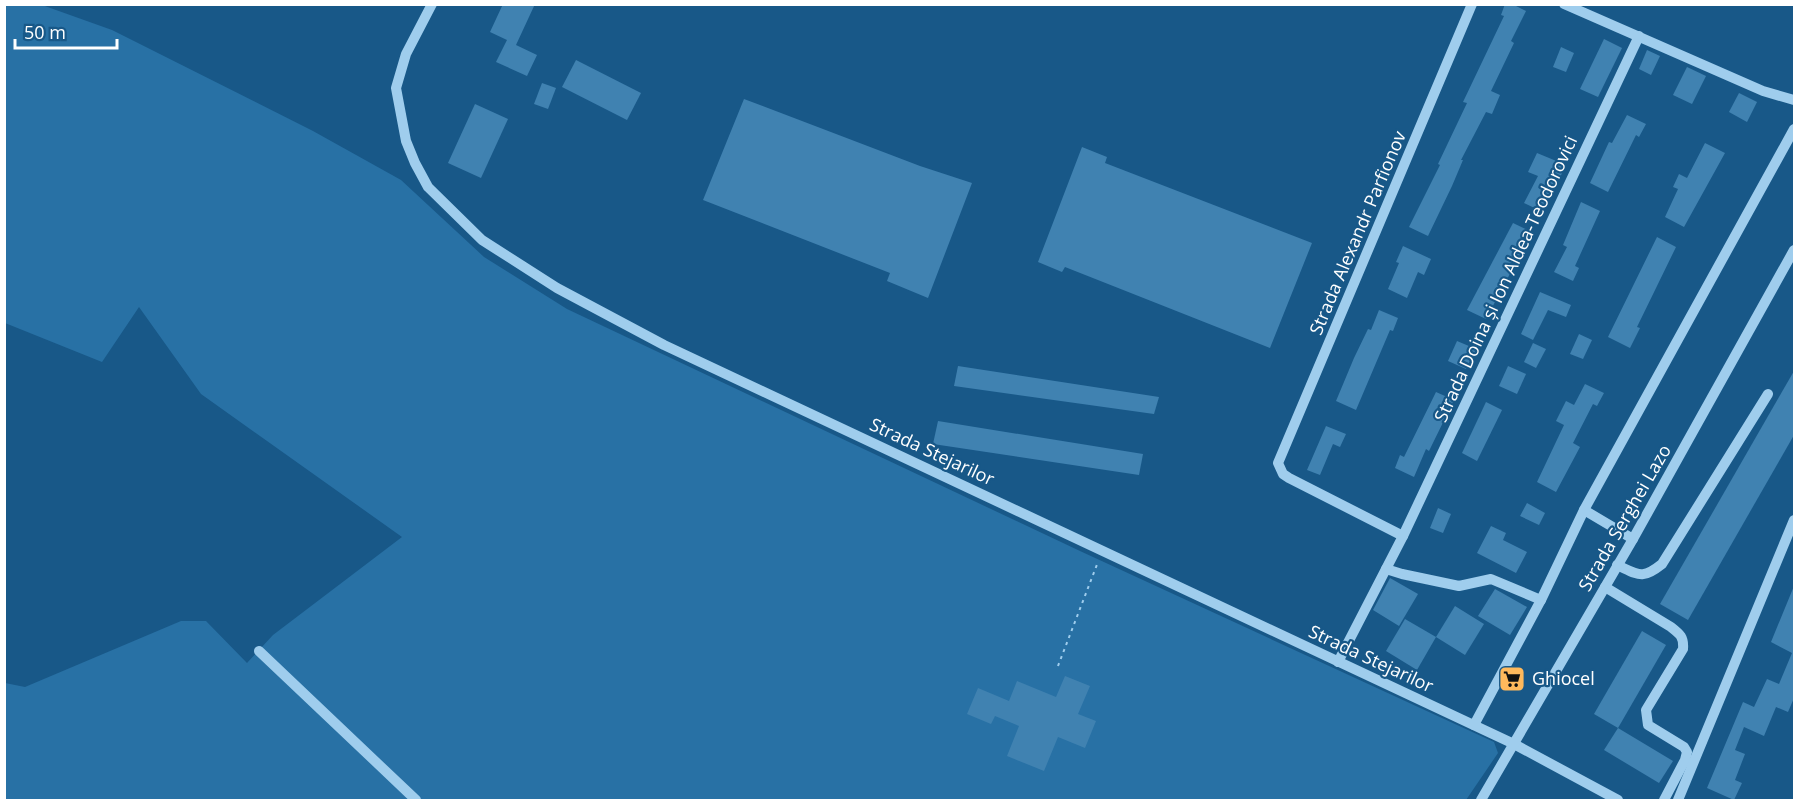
<svg xmlns="http://www.w3.org/2000/svg" width="1799" height="805" viewBox="0 0 1799 805" font-family="'Open Sans',sans-serif">
<style>
.green{fill:#2871a5}
.building{fill:#4082b1}
.lines{fill:none;stroke-linecap:round;stroke-linejoin:round}
.path{stroke:#9fcded;stroke-width:2;stroke-dasharray:3 4.5;stroke-linecap:butt}
.minor{stroke:#9fcded;stroke-width:10}
.labels{text-anchor:middle;stroke-width:4.5;stroke-linejoin:round;paint-order:stroke}
.street-label{font-size:18px;fill:#fff;stroke:#185888}
.poi-label{font-size:18px;fill:#fff;stroke:#185888;text-anchor:start}
</style>
<rect width="100%" height="100%" fill="#185888"/>
<!-- green -->
<polygon class="green" points="5,4 42,5 112,30 313,131 401,180 484,257 567,309 1080,551 1494,742 1498,753 1466,800 5,800 5,683 25,687 181,621 206,621 247,663 273,635 402,537 201,394 139,307 102,362 5,323"/>
<!-- building -->
<g class="building">
<polygon points="503,4 535,4 516,45 537,55 527,76 496,62 507,40 490,32"/>
<polygon points="1505,4 1512,4 1526,11 1511,41 1514,43 1491,91 1500,95 1492,114 1486,112 1461,160 1463,160 1452,186 1428,236 1409,227 1440,165 1438,164 1467,103 1463,102 1504,16 1501,15"/>
<polygon points="1604,39 1622,48 1598,97 1580,89"/>
<polygon points="1561,47 1574,53 1566,72 1553,67"/>
<polygon points="1647,50 1660,56 1651,75 1639,69"/>
<polygon points="576,60 641,93 627,120 562,87"/>
<polygon points="1687,67 1706,76 1692,104 1673,95"/>
<polygon points="542,83 556,88 548,109 534,104"/>
<polygon points="1739,93 1757,102 1747,122 1729,112"/>
<polygon points="744,99 920,166 972,183 928,298 887,281 890,273 703,200"/>
<polygon points="475,104 508,119 481,178 448,163"/>
<polygon points="1627,115 1646,124 1639,137 1636,135 1608,192 1590,183 1609,142 1612,143"/>
<polygon points="1705,143 1725,153 1684,227 1665,217 1678,189 1673,187 1679,174 1687,178"/>
<polygon points="1082,147 1107,157 1105,163 1312,243 1270,348 1065,267 1062,272 1038,262"/>
<polygon points="1537,153 1566,165 1543,212 1524,203 1538,176 1528,172"/>
<polygon points="1581,202 1600,211 1575,266 1579,268 1573,281 1554,272 1567,247 1563,245"/>
<polygon points="1513,223 1532,232 1486,319 1467,310"/>
<polygon points="1657,237 1676,247 1637,327 1640,328 1630,348 1608,337"/>
<polygon points="1403,246 1431,259 1424,275 1418,272 1407,298 1388,289 1399,263 1396,262"/>
<polygon points="1540,292 1571,305 1566,317 1548,310 1533,340 1521,334"/>
<polygon points="1379,310 1398,318 1393,331 1390,330 1356,410 1336,401 1354,358 1368,329 1371,330"/>
<polygon points="1579,334 1592,340 1583,359 1570,354"/>
<polygon points="1457,341 1476,349 1466,369 1448,361"/>
<polygon points="1533,343 1546,349 1536,368 1524,362"/>
<polygon points="958,366 1159,397 1154,414 954,386"/>
<polygon points="1508,366 1526,374 1517,394 1499,386"/>
<polygon points="1794,371 1794,435 1688,620 1660,604"/>
<polygon points="1585,384 1604,393 1597,406 1593,404 1573,443 1580,447 1556,492 1537,482 1564,425 1556,421 1566,401 1574,405"/>
<polygon points="1436,392 1454,400 1429,451 1426,449 1414,477 1395,468 1400,455 1404,457"/>
<polygon points="1486,402 1502,410 1477,461 1462,453"/>
<polygon points="938,421 1143,454 1139,475 933,444"/>
<polygon points="1326,426 1346,434 1340,447 1333,444 1320,475 1307,470"/>
<polygon points="1527,503 1545,513 1539,525 1520,516"/>
<polygon points="1438,508 1451,514 1443,533 1430,528"/>
<polygon points="1491,526 1506,533 1503,540 1527,552 1516,573 1477,553"/>
<polygon points="1390,578 1418,594 1399,626 1373,610"/>
<polygon points="1794,586 1794,698 1788,712 1776,707 1764,736 1744,727 1735,750 1745,754 1735,780 1742,783 1734,800 1707,788 1743,702 1754,707 1767,679 1779,684 1792,653 1771,642"/>
<polygon points="1495,589 1527,607 1510,635 1478,616"/>
<polygon points="1455,606 1484,624 1465,655 1436,637"/>
<polygon points="1405,619 1436,637 1417,670 1386,651"/>
<polygon points="1642,631 1666,645 1618,728 1594,714"/>
<polygon points="1065,676 1090,686 1078,714 1096,721 1085,748 1058,737 1044,771 1007,756 1019,726 995,716 991,724 967,714 978,688 1009,701 1017,681 1056,697"/>
<polygon points="1618,728 1673,761 1659,783 1604,750"/>
</g>
<g class="lines">
<!-- path -->
<polyline class="path" points="1058,666 1098,562"/>
<!-- minor -->
<g class="minor">
<polyline points="432,4 406,54 396,88 406,141 415,163 428,187 482,240 557,288 664,345 1514,744 1618,800"/>
<polyline points="1564,4 1763,91 1794,100"/>
<polyline points="1584,510 1633,539"/>
<polyline points="1403,536 1289,478 1283,474 1278,463 1472,4"/>
<path d="M1617,565C1639,575 1642,580 1662,564L1768,394"/>
<polyline points="1386,569 1402,574 1459,586 1491,579 1541,600"/>
<path d="M1605,587L1671,627C1680,634 1684,637 1683,649L1646,710L1648,725L1684,747L1687,752L1685,760L1664,800"/>
<polyline points="259,651 416,800"/>
<polyline points="1338,662 1403,536 1639,36"/>
<polyline points="1474,725 1541,600 1584,510 1794,129"/>
<polyline points="1481,800 1633,539 1794,250"/>
<polyline points="1678,800 1794,520"/>
</g>
</g>
<!-- icons -->
<defs>
<symbol id="supermarket-square" viewBox="-11 -11 22 22"><rect x="-9" y="-9" width="18" height="18" rx="4" fill="#ffb95c" stroke="#185888"/><path d="M-6-5.5h2.5l.6 2H6L4.5 2H-2.5L-4.4-4H-6ZM-1.5 3.2a1.3 1.3 0 1 0 .1 0ZM3 3.2a1.3 1.3 0 1 0 .1 0Z" fill="#111"/></symbol>
</defs>
<g fill-rule="evenodd">
<use href="#supermarket-square" x="1497" y="664" width="30" height="30"/>
</g>
<g class="labels">
<!-- street labels -->
<g class="street-label">
<text transform="translate(1358 233) rotate(-67)" y="6">Strada Alexandr Parfionov</text>
<text transform="translate(1506 279) rotate(-65)" y="6">Strada Doina și Ion Aldea-Teodorovici</text>
<text transform="translate(932 452) rotate(25)" y="6">Strada Stejarilor</text>
<text transform="translate(1625 518) rotate(-60)" y="6">Strada Serghei Lazo</text>
<text transform="translate(1371 659) rotate(25)" y="6">Strada Stejarilor</text>
</g>
<!-- poi labels -->
<g class="poi-label">
<text x="1532" y="685">Ghiocel</text>
</g>
</g>
<!-- border -->
<rect width="1799" height="805" fill="none" stroke="#ffffff" stroke-width="12"/>
<!-- scale -->
<path d="M15 39v9h102v-9" fill="none" stroke="#ffffff" stroke-width="3"/>
<text x="24" y="39" font-size="18" fill="#ffffff" stroke="#185888" stroke-width="4.5" paint-order="stroke">50 m</text>
</svg>
